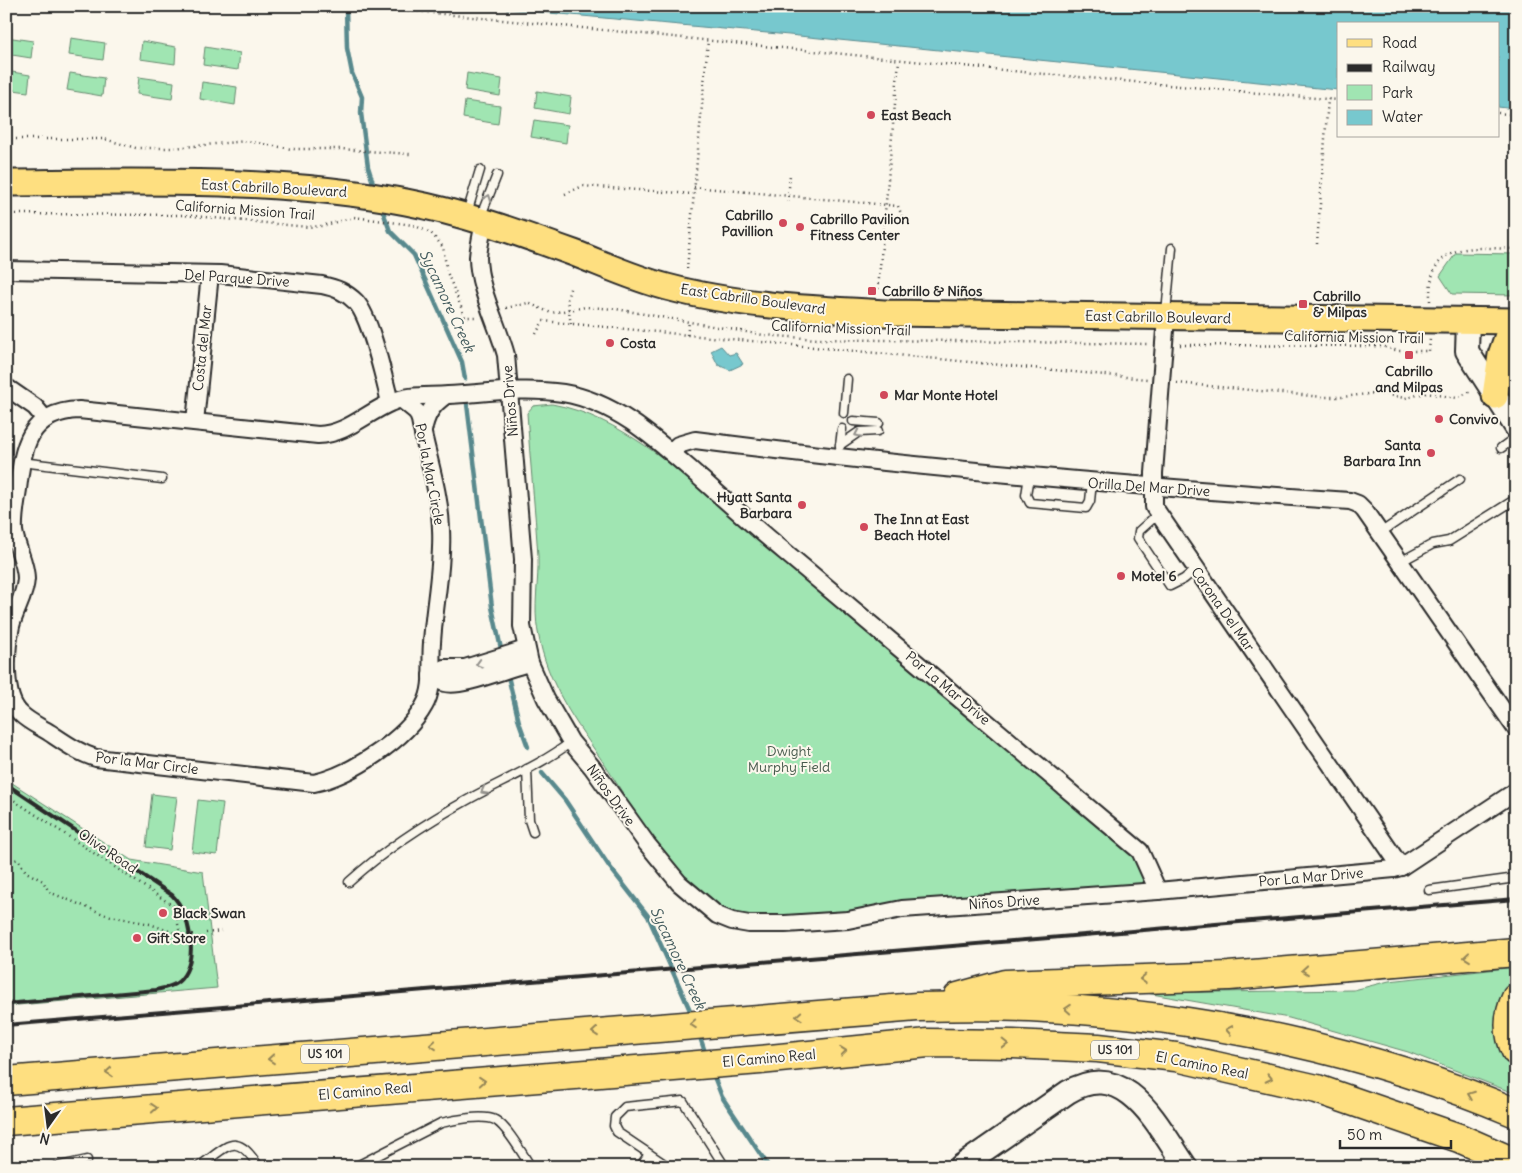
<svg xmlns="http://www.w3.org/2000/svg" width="1522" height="1173" viewBox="0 0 1522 1173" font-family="Delius,sans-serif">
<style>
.green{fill:#a0e5b2;stroke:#66886e}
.water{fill:#77c8ce;stroke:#59898d}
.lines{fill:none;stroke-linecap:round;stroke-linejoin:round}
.stream{stroke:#59898d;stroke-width:4.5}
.lane-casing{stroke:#2b2b2b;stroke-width:11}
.street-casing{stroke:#2b2b2b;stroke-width:20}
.secondary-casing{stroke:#2b2b2b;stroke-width:26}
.primary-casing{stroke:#2b2b2b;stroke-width:29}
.highway-casing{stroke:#2b2b2b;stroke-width:31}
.path{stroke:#2b2b2b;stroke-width:2.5;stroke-dasharray:1 4;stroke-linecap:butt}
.lane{stroke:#fbf7ec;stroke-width:8}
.street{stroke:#fbf7ec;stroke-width:16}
.secondary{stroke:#fbf7ec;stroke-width:22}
.primary{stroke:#fedf80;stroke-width:25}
.highway{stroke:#fedf80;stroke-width:28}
.rail{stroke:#2b2b2b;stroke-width:4}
.oneway{stroke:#93918c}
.oneway2{stroke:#948556}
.poi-dot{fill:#d1495b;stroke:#fbf7ec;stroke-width:2}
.labels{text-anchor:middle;stroke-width:4;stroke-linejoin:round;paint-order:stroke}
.shield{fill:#fbf7ec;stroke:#696865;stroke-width:1}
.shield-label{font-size:12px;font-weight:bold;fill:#2b2b2b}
.poi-label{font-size:14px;font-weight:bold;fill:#2b2b2b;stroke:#fbf7ec;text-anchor:start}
.street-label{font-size:14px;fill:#2b2b2b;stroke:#fbf7ec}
.park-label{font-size:14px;fill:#485a4d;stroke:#fbf7ec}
.water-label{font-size:15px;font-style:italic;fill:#425a5c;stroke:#fbf7ec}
</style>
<rect width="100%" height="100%" fill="#fbf7ec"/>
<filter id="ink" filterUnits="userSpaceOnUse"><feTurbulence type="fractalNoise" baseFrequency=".02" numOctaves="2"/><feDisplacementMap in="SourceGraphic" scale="10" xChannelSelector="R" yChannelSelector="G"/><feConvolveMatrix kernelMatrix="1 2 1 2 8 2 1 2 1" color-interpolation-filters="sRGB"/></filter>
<g filter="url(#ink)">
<!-- green -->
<g class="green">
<polygon points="6,37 33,41 31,58 6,54"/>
<polygon points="71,38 105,43 103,60 69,55"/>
<polygon points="142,41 176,47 175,64 140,59"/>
<polygon points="205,47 240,53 238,70 203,65"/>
<polygon points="6,71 30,75 28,92 6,89"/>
<polygon points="70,73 104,78 102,96 67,90"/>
<polygon points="467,73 502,79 500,96 465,90"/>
<polygon points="139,77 174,82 172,99 137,94"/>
<polygon points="202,82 237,87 235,105 200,99"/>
<polygon points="537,91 571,97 569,114 535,108"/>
<polygon points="465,101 500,106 498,124 463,118"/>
<polygon points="534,120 568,125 566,143 531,137"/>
<polygon points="1456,253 1516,254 1516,295 1452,294 1440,276"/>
<path d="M552,404C621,417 674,468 728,509C869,616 1005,737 1140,851L1158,891L765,918C685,914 644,824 605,765C576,722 547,685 538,632C533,607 539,581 538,556C535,508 530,461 527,413L533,406Z"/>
<polygon points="6,779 131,860 203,872 217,988 6,1006"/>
<polygon points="152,794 177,797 170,850 146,847"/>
<polygon points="198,800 223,803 217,855 192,852"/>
<polygon points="1516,967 1516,981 1510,988 1503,1051 1516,1072 1516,1094 1408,1052 1289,1018 1146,993 1354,990 1389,981"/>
</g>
<!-- water -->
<g class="water">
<polygon points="473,6 1516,6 1516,109 1498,107 1498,24 1338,24 1338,90 789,35"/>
<polygon points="721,346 729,355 736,353 743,364 730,370 718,365 711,351"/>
</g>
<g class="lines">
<!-- stream -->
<g class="stream">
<polyline points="346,7 347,48 352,73 362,97 361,113 368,167 375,189"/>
<polyline points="381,206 390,231 414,255 462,362 465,379"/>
<polyline points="467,404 492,607 501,649"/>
<polyline points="508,676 519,722 528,747"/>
<polyline points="542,773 565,800 609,866 648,916 693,1017"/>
<polyline points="699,1034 706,1055"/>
<polyline points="713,1074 722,1097 769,1167"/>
</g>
<defs>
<g id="lane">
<polyline points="467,213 480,170"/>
<polyline points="480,218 497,175"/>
<polyline points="1166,313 1172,248"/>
<polyline points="844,413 847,379"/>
<polyline points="853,421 879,423"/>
<polyline points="840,445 859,432 878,431"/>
<polyline points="840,446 842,429"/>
<polyline points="1501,448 1516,437"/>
<polyline points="21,462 162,479"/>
<polyline points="1029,476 1026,495 1030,503 1086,508 1090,501 1092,482"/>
<polyline points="1158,514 1139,531 1138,538 1170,586 1184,579 1196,569"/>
<polyline points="1380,533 1460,479"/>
<polyline points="1400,562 1433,544 1449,541 1516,499"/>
<polyline points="527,769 529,820 533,832"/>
<path d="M349,882C385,849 429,821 471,798C504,780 541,765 571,742"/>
<polyline points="1429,890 1516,878"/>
<polyline points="55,1167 87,1160"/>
<path d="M198,1167C229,1146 235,1130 259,1167"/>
<path d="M355,1167L441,1123C453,1120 484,1114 495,1120C507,1126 523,1155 531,1167"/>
<polyline points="640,1167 649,1154"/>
<polyline points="669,1167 617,1132 614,1126 615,1117 625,1107 683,1101 725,1167"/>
</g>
<g id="street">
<path d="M484,222C482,233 479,245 478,257C478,288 498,325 506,355L523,559L522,626L530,663L546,699L571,742L592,767L647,844L679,883L717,915L732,921L749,924H785L848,920L902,909L1158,891L1394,869L1401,867L1516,791"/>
<path d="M6,270L220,274L322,285C336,288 346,292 356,302C371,318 384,379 390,402"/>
<polyline points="1166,317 1154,473 1154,507 1401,867"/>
<polyline points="6,387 35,407 45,419"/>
<path d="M401,399L417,412L420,420C427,456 440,493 441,529C443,567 434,605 432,643C430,663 435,688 424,706C406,739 351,775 314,783L96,758C79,753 65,743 50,733C41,727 29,722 21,714C2,697 6,649 11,626C15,610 25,596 26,579C26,562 16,547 14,531C13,518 16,503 18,489C23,447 28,412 79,410L318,435C346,434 365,414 390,403C411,393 428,397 448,395C487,393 524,387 563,393C617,402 658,441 698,476C726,501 755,527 784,551C903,651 1021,751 1140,851L1158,891"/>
<polyline points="195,422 210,274"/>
<path d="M423,431C426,415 432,405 445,396"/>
<path d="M671,452L678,445L695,440C912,468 1131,486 1350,501L1358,504L1364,510L1516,729"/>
<path d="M431,676C435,678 440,682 445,683C462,688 509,667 530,663"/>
<polyline points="431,676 444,668 465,668 526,649"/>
</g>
<g id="secondary">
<polyline points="1468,321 1467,351 1516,427"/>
<path d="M960,1167L1068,1092C1127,1057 1158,1127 1186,1167"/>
</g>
<g id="primary">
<path d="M6,183C139,182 275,177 406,202C464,213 519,233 574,253C605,265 635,279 667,287C738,306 814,309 887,313L1516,321"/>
<polyline points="1495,396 1501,355 1513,321"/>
</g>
<g id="highway">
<polyline points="958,997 1005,984 1229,976 1516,952"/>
<path d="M1516,998C1508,1015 1507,1033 1516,1051"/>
<path d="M6,1081L917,1007C960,1006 1003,1005 1046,1008C1201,1015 1373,1052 1516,1113"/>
<polyline points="6,1121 760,1060 928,1043 1013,1044 1098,1048 1176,1057 1317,1089 1459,1138 1516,1163"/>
</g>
</defs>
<!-- lane casing -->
<use href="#lane" class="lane-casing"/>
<!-- street casing -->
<use href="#street" class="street-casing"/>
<!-- secondary casing -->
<use href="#secondary" class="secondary-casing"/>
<!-- primary casing -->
<use href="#primary" class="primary-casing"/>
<!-- highway casing -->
<use href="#highway" class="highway-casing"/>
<!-- path -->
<g class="path">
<polyline points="363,6 1033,73 1338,100"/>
<polyline points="1498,113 1516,115"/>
<polyline points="6,139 104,139 136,148 173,148 247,141 291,149 340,149 410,154"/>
<polyline points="694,187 898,206 902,216"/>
<polyline points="565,194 583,186 693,194"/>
<polyline points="788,202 790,174"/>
<polyline points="6,214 183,215 308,227 322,226 354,217 413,225 431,233 443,247 447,272 465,317 477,317"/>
<polyline points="1317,244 1328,99"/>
<polyline points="687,269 708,40"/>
<polyline points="878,289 899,60"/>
<path d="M1430,301C1428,239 1471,248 1516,249"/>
<polyline points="506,308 528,303 551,313 586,307 616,309 763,335 818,339 1149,344"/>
<polyline points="571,324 567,300 571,285"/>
<polyline points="536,334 543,321 1147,379"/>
<polyline points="687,335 689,322"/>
<polyline points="1180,345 1382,346 1398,351 1429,351 1430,339"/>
<polyline points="1177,383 1323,397 1342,397 1376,393 1405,398 1426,393 1457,398 1471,391"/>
<polyline points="6,795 175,907 180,935"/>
<polyline points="6,863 18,859 26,872 43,881 49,892 106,915 150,924 180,935 194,934"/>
<polyline points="206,933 221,931"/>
</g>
<!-- lane -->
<use href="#lane" class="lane"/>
<!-- street -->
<use href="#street" class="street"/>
<!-- secondary -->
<use href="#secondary" class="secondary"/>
<!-- primary -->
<use href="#primary" class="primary"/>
<!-- highway -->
<use href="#highway" class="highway"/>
<!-- rail -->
<g class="rail">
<path d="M6,784L172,895C190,913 199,958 181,979C175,986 165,988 156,990L6,1004"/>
<polyline points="6,1025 1516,899"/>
</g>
</g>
<!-- one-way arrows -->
<defs><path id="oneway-chevron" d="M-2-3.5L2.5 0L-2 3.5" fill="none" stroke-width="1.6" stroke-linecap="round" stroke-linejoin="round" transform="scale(1.25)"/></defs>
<g class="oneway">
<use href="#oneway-chevron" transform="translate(488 198) rotate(-69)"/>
<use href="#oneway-chevron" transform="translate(858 434) rotate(155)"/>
<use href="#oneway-chevron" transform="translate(479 664) rotate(164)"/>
<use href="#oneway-chevron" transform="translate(484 791) rotate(152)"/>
</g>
<g class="oneway2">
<use href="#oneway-chevron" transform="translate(1467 957) rotate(174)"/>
<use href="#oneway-chevron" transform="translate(1305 970) rotate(175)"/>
<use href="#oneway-chevron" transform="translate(1143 979) rotate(178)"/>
<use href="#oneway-chevron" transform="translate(1068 1009) rotate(-176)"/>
<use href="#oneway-chevron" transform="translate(799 1016) rotate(176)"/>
<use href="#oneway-chevron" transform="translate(693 1024) rotate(176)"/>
<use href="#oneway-chevron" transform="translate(1229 1030) rotate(-170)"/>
<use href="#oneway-chevron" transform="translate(595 1032) rotate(175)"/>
<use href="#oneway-chevron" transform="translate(1005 1044) rotate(1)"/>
<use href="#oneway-chevron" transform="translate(433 1045) rotate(175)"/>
<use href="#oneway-chevron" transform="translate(843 1051) rotate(-6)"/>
<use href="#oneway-chevron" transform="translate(271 1059) rotate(175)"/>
<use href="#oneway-chevron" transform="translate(109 1072) rotate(175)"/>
<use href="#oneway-chevron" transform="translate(1269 1078) rotate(12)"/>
<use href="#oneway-chevron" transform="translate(482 1081) rotate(-5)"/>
<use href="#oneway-chevron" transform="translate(1471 1095) rotate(-159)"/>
<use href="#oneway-chevron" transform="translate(154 1108) rotate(-5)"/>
</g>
</g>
<!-- markers -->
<g class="poi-dot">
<circle cx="871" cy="115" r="5"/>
<circle cx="783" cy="223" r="5"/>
<circle cx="800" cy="227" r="5"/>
<rect x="867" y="286" width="10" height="10" rx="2.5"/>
<rect x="1298" y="299" width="10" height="10" rx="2.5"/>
<circle cx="610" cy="343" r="5"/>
<rect x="1404" y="350" width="10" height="10" rx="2.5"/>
<circle cx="884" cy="395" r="5"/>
<circle cx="1439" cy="419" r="5"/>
<circle cx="1431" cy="453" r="5"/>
<circle cx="802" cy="505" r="5"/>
<circle cx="864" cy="527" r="5"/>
<circle cx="1121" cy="576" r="5"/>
<circle cx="163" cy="913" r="5"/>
<circle cx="137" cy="938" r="5"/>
</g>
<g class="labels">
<!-- shield labels -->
<g class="shield">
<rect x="1091" y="1040.5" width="48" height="19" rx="4"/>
<rect x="301" y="1044.5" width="48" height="19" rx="4"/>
</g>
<g class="shield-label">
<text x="1115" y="1054">US 101</text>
<text x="325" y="1058">US 101</text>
</g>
<!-- poi labels -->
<g class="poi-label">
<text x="881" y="120">East Beach</text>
<text x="773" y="220" text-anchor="end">Cabrillo<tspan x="773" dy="16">Pavillion</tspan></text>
<text x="810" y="224">Cabrillo Pavilion<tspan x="810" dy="16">Fitness Center</tspan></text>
<text x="882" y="296">Cabrillo &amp; Niños</text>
<text x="1313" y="301">Cabrillo<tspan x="1313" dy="16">&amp; Milpas</tspan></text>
<text x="620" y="348">Costa</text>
<text x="1409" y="376" text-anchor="middle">Cabrillo<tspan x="1409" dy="16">and Milpas</tspan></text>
<text x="894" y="400">Mar Monte Hotel</text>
<text x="1449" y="424">Convivo</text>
<text x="1421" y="450" text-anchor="end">Santa<tspan x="1421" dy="16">Barbara Inn</tspan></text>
<text x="792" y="502" text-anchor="end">Hyatt Santa<tspan x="792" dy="16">Barbara</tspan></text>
<text x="874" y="524">The Inn at East<tspan x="874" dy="16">Beach Hotel</tspan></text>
<text x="1131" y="581">Motel 6</text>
<text x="173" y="918">Black Swan</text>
<text x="147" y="943">Gift Store</text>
</g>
<!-- street labels -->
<g class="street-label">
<text transform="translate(274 188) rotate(3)" y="5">East Cabrillo Boulevard</text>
<text transform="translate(245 210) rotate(4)" y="5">California Mission Trail</text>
<text transform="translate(237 278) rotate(4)" y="5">Del Parque Drive</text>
<text transform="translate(753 299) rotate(8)" y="5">East Cabrillo Boulevard</text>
<text transform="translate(1158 317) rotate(1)" y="5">East Cabrillo Boulevard</text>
<text transform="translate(841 328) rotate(2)" y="5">California Mission Trail</text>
<text transform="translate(1354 337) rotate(1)" y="5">California Mission Trail</text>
<text transform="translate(202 348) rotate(-84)" y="5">Costa del Mar</text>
<text transform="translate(510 401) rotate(-95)" y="5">Niños Drive</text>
<text transform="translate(430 474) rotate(79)" y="5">Por la Mar Circle</text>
<text transform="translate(1149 487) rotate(4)" y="5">Orilla Del Mar Drive</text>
<text transform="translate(1223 609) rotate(55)" y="5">Corona Del Mar</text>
<text transform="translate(948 688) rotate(40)" y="5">Por La Mar Drive</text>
<text transform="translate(147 763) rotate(7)" y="5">Por la Mar Circle</text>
<text transform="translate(611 795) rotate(54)" y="5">Niños Drive</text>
<text transform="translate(108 851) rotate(34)" y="5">Olive Road</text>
<text transform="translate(1311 877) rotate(-5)" y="5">Por La Mar Drive</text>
<text transform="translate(1004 902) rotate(-4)" y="5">Niños Drive</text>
<text transform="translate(769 1058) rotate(-5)" y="5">El Camino Real</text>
<text transform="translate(1202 1065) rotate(11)" y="5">El Camino Real</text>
<text transform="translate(365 1091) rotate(-5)" y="5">El Camino Real</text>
</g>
<!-- park labels -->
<g class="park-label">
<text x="789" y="756">Dwight<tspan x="789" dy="16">Murphy Field</tspan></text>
</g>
<!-- water labels -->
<g class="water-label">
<text transform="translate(447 301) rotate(65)" y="5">Sycamore Creek</text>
<text transform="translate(678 958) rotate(65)" y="5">Sycamore Creek</text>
</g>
</g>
<!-- margin -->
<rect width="1522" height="1173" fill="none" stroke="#fbf7ec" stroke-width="25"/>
<rect x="12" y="12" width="1497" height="1148" fill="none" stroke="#2b2b2b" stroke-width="2" filter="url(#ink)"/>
<!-- legend -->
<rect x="1337" y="22" width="162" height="115" fill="#fbf7ec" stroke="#a8a59f"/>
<rect x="1347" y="39" width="25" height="8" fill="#fedf80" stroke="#a8a59f"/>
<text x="1382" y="48" font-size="15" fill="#2b2b2b">Road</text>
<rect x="1347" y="64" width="25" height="8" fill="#2b2b2b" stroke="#a8a59f"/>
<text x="1382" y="72" font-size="15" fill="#2b2b2b">Railway</text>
<rect x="1347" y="85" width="25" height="15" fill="#a0e5b2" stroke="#a8a59f"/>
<text x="1382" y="98" font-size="15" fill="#2b2b2b">Park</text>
<rect x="1347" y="110" width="25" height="15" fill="#77c8ce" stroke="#a8a59f"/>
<text x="1382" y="122" font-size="15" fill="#2b2b2b">Water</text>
<!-- north arrow -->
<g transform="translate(48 1126) rotate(194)" stroke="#fbf7ec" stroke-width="4" paint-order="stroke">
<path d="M0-4L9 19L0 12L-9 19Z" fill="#2b2b2b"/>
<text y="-8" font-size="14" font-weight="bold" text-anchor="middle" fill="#2b2b2b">N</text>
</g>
<!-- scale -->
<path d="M1340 1140v8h111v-8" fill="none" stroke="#2b2b2b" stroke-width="2.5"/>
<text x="1347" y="1140" font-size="15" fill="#2b2b2b" stroke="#fbf7ec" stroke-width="4" paint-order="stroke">50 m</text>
</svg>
